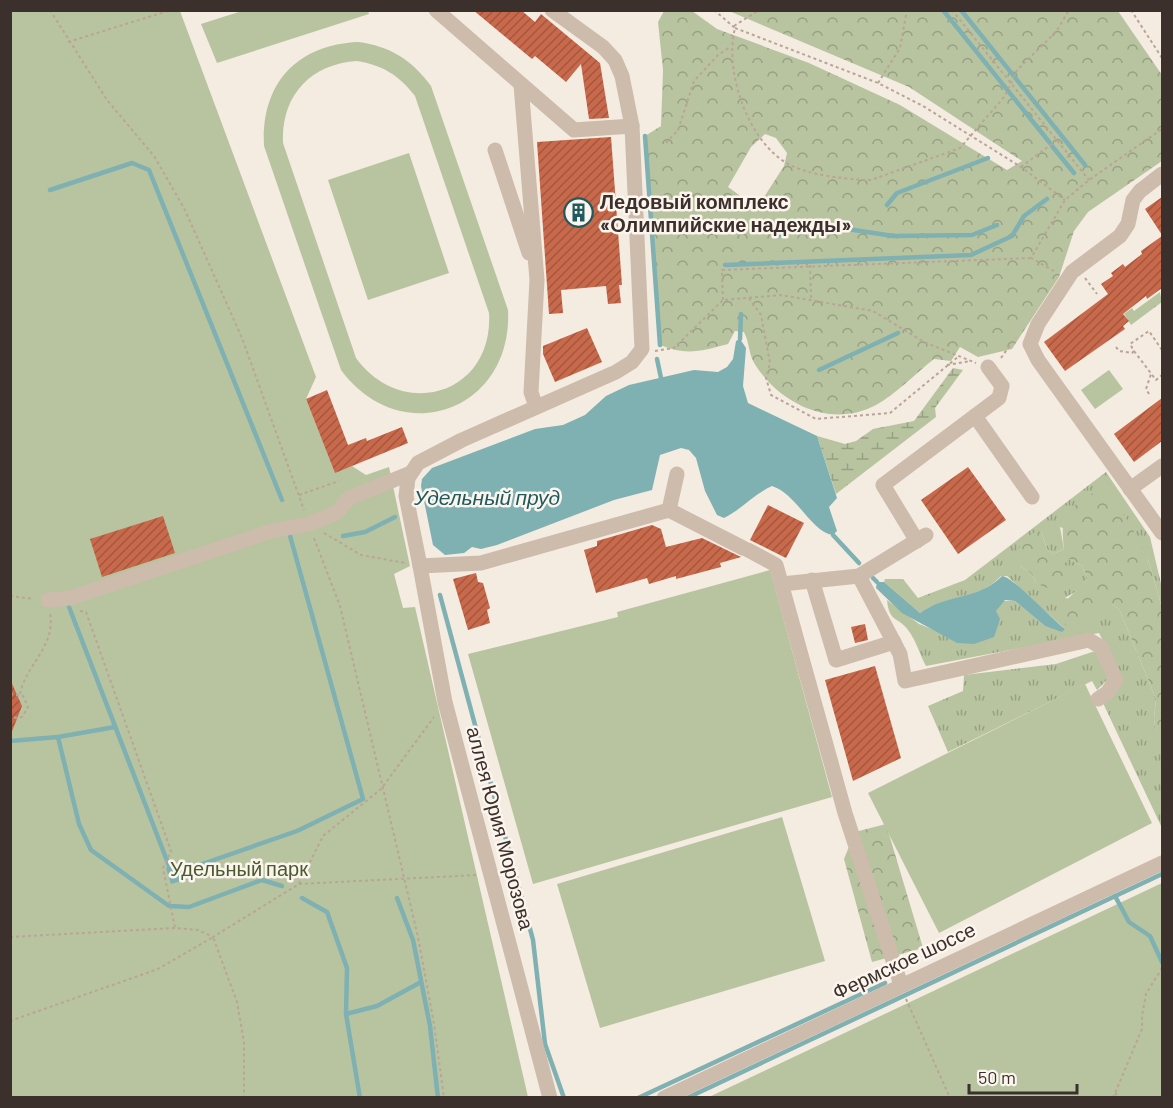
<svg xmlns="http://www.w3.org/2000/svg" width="1173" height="1108" viewBox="0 0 1173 1108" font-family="Barlow,sans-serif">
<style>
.grass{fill:url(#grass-tufts)}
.forest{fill:url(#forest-crowns);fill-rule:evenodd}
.wetland{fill:url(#wetland-marsh)}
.green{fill:#b8c4a0;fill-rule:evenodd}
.water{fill:#7fb0b2}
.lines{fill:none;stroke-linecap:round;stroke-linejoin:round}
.stream{stroke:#7fb0b2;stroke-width:4.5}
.building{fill:url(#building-hatch)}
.path{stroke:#b9a596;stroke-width:2;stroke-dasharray:3 3;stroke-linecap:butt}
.minor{stroke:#cdbbac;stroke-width:15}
.labels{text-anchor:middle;stroke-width:5;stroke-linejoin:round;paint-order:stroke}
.poi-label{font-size:20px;font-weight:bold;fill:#3b302b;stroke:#fbf5ee;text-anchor:start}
.street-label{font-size:20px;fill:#3b302b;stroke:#fbf5ee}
.park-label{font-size:20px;fill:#4a5a2e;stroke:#fbf5ee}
.water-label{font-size:21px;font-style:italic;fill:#1f5a5e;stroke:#fbf5ee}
</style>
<defs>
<pattern id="grass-tufts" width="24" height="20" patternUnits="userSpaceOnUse" patternTransform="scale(1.5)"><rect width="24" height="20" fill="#b8c4a0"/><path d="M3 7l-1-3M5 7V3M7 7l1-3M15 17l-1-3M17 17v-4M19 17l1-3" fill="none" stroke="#97a083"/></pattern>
<pattern id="forest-crowns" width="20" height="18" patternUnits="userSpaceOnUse" patternTransform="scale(1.5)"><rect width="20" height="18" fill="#b8c4a0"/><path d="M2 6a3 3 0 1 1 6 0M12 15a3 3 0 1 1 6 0" fill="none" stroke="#97a083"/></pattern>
<pattern id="wetland-marsh" width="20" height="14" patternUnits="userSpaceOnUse" patternTransform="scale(1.5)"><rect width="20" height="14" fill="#b8c4a0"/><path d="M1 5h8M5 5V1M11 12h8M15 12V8" fill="none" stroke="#97a083"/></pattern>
<pattern id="building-hatch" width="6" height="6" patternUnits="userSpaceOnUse" patternTransform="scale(1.5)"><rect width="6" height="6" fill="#c8694b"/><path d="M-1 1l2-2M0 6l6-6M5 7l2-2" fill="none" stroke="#a4573f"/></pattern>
</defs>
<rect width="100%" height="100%" fill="#f4ebe1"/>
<!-- grass -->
<g class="grass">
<polygon points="1160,292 1162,302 1131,325 1124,314 1132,308 1134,311"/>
<path d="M1106,472L1150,537L1162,588V608L1148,559L1060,527L1064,549L1053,554L1047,549L1041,532L1020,566L1031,573L1036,583L1069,559L1082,566L1088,578L1080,589L1065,598L1112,605L1119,609L1156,699L1154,719L1156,732L1162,736V828L1103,703L1123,679L1099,633L926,666C920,655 916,640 908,630C898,616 889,623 887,600L919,624L939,632L996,611L1002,601H1015L1045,626L1065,629L1007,576H1001C979,601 945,594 920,613L884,582L885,579H903L918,598L965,580Z"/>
<polygon points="1098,650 1108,679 1097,690 1092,681 948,752 928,706 963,691 964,675 1056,664"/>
</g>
<!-- forest -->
<g class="forest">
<path d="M664,11H692L717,29L809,63L900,105L1007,170L1022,161L909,87L729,11H1118L1162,75V161L1088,212L1074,231L1059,277L1012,349L978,357L960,347L951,361L934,359C915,374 896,394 876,405C831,429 781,404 756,366C748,355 750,343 744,332L735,331L728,344C701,351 687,356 660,345L645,136L661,126L663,70L658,22ZM765,134L776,138L787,153L784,166L757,208L728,187L751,147Z"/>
<path d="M1101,488L1106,489L1130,524L1148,559L1162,608V736L1156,733L1154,719L1156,699L1119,609L1112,605L1068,629L1059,612C1067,595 1078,592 1088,578L1082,566L1069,559L1065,563C1066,577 1059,584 1047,588L1036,583L1031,573L1020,566L1017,551L1025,538L1037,531L1041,532L1047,549L1053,554L1064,549C1059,507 1068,511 1101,488Z"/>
<polygon points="886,824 923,948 872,962 844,859 855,832"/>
</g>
<!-- wetland -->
<polygon class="wetland" points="953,368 963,370 935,408 936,417 836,494 817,436 845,444 856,441 873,429 914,421"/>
<!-- green -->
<g class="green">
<polygon points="10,11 180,11 316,377 306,399 335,472 352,466 366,475 389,467 410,566 394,574 403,608 415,607 528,1097 11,1097"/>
<polygon points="368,11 369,14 217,63 201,24 242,11"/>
<path d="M358,42C390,46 412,60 431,86L508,310C513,411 401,451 341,370L264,146C261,84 296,45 358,42ZM357,61C382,65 399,75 415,96L489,313C494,394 403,422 356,358L283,143C281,96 310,64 357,61Z"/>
<polygon points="409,153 449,273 368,300 328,180"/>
<polygon points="1109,370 1123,389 1095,409 1081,390"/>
<polygon points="770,570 832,797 533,884 468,654 618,617 617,612"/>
<polygon points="1085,684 1152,823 939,933 868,793"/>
<polygon points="782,817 825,961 600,1028 557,884"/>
<polygon points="1162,883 1162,1097 709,1097"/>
</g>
<!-- water -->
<g class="water">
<path d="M740,339L746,348L743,386L748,403L817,436L837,498L829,507L837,531L833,535C812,533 797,494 772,486C754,494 742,509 724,518L717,515L705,491L696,458L689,450L681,448L660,455L652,490L614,500L497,545L481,549L472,547L464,553L445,555L433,545L421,486L422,479L432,468L535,429L563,425L585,415L606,396L629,385L694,370L718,372L727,367L733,359L736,341Z"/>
<path d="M1002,576C1012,576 1053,620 1065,629L1062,632L1045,626L1015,601L1005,600L996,611L1000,619L994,637L974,644L957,643L902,613L876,588L877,582H884L920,613C945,594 979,600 1002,576Z"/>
<polygon points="190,861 195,877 171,884 166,868"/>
</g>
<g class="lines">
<!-- stream -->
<g class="stream">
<polyline points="943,10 1050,143"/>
<polyline points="961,10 1085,165"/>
<polyline points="645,136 660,345"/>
<polyline points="1052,146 1074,173"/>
<polyline points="50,190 132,163 149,170 282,500"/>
<polyline points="887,205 897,193 988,158"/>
<polyline points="778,236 802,222 893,236 972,235 997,225"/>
<polyline points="725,265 971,255 1012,236 1024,216 1047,199"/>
<polyline points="740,339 741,314"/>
<polyline points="657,359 661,378"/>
<polyline points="819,370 898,333"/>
<polyline points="833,535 859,563"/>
<polyline points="343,536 365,532 395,517"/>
<polyline points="873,578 877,582"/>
<polyline points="440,595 533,940 545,1044 564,1098"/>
<polyline points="69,607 171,871"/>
<polyline points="58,737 79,824 91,850 169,906 189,907 262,880 282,886"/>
<polyline points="10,741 58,737 115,727"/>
<polyline points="188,869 297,831 363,799 289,532"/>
<polyline points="1115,896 1129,922 1150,936 1162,962"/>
<polyline points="302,898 327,912 347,968 346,1014 360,1098"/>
<polyline points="397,898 413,940 430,1026 438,1098"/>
<polyline points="346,1014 377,1006 421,982"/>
<polyline points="638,1098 885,983"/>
<polyline points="687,1098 1162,874"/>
</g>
</g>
<!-- building -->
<g class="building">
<polygon points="473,10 521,10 535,22 541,14 600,63 609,118 589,119 581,64 566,82 535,56 532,59"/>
<polygon points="611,137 622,285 619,285 621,303 608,304 606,286 561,290 563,313 549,314 537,142"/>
<polygon points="1162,197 1162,235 1145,209"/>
<polygon points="1162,236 1162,288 1147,299 1146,296 1123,314 1129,321 1123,326 1125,329 1065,371 1044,342 1108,294 1101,284 1113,276 1111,273 1123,264 1125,267 1142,254 1141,251"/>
<polygon points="587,328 602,362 555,382 543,354 543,346"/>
<polygon points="327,390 348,445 366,438 367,441 402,427 408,443 335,473 306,399"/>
<polygon points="1162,398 1162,441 1134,462 1114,434"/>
<polygon points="968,467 1006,520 958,554 921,500"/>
<polygon points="768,505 804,523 786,558 750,540"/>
<polygon points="163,516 175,553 102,577 90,539"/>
<polygon points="652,525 661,529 666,547 702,538 741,557 720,563 721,567 676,579 676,576 649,584 647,578 596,593 584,550 597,546 597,541"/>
<polygon points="476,573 478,582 483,583 490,608 487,610 490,623 468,630 453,579"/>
<polygon points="865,624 868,640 855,643 851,627"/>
<polygon points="875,666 901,758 853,781 825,680"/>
<polygon points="10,679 22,706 11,734 10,733"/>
</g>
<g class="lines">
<!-- path -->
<g class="path">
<polyline points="50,10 107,100 154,156 184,208 242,338 304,510"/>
<path d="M714,10L735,28C724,72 748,143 790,165C810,175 840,178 862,180H871L960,148L1005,96L1017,70L1056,32L1069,10"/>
<polyline points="952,10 1089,180"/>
<polyline points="1131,10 1162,58"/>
<polyline points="734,26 759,10"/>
<polyline points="735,28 878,83 923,106 1021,167 1065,200"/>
<polyline points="68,42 171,10"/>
<polyline points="878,83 900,48 907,10"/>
<polyline points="666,143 678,130 694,81 718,55 730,47"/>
<polyline points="1021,167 1057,140"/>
<polyline points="810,265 811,298"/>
<polyline points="1054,271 1031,258 1065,200 1089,180 1162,129"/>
<polyline points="1085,278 1097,294"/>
<polyline points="749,298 761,315 770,363 766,378 771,395 816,419 890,413 959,356"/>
<polyline points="723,300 722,270 1031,258"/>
<polyline points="1116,347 1119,351 1132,353 1134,351 1130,344 1149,331 1162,350"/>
<polyline points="655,351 674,348 723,300 781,295 873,311 924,342 976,363"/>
<polyline points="1134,351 1156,380 1162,375"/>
<polyline points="1001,358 1015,338"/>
<polyline points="947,365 971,361"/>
<polyline points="1149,394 1146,389 1151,374"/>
<polyline points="299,495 339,481"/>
<polyline points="324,533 361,555 405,563"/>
<polyline points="314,538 340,606 418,937 434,1024 444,1098"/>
<polyline points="10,596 34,599"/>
<polyline points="80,611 86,612 171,851 163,868 175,928"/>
<polyline points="10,694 23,696 28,707 22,717 10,718"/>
<path d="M20,694C26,664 56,647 50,613"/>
<polyline points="299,884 323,836 381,789 434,717"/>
<polyline points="10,937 175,928 198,930 213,937 299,884 477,875"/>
<polyline points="906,999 950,1098"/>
<polyline points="10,1021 158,969 213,937 237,1002 244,1042 244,1098"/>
<polyline points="1115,1093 1120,1098"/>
<polyline points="1113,1098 1142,1029 1142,1016 1146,994 1162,968"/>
</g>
<!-- minor -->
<g class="minor">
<polyline points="436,10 574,130 632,126"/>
<polyline points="552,10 603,47 615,60 622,76 632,126 642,349 632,362 616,372 462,440 418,463 408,478 406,496 420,566 481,563 669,510 743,548"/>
<polyline points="521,85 537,280 531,392 536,407"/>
<polyline points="495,150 529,253"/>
<polyline points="1162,174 1140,191 1133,200 1128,224 1120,236 1072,272 1038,324 1030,344 1038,360 1162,533"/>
<polyline points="975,416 1032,497"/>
<polyline points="1130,489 1162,466"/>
<polyline points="669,510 677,474"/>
<polyline points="917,541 883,485 999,398 1002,386 988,367"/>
<polyline points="748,550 776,565 845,813 901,985"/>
<polyline points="420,566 445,702 550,1098"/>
<polyline points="859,576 900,654 905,681 1089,640 1101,647 1116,680 1107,693 1098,699"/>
<polyline points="812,580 836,660 894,642"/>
<polyline points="782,584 859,576 926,535"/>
<polyline points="48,600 70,598 272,531 309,524 336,513 349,498 411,473"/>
<polyline points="664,1098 1162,863"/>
</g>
</g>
<!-- icons -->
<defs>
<symbol id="building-ring" viewBox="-11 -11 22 22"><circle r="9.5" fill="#fbf5ee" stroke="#1f5a5e" stroke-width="1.5"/><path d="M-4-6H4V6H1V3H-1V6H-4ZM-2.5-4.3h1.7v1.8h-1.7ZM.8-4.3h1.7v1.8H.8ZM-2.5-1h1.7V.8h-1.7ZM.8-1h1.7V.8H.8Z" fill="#1f5a5e"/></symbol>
</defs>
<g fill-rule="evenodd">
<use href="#building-ring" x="562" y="196" width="33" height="33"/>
</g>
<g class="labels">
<!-- poi labels -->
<g class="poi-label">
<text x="600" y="209">Ледовый комплекс<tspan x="600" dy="23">«Олимпийские надежды»</tspan></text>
</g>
<!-- street labels -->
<g class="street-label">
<text transform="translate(500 828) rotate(75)" y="7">аллея Юрия Морозова</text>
<text transform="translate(904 961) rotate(-25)" y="7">Фермское шоссе</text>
</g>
<!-- park labels -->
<g class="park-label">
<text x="239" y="876">Удельный парк</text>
</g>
<!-- water labels -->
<g class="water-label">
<text x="487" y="505">Удельный пруд</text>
</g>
</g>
<!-- border -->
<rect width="1173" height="1108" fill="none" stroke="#3b302b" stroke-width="24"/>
<!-- scale -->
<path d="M969 1084v9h108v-9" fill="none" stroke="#3b302b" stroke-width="3"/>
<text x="978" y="1084" font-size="18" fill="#3b302b" stroke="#fbf5ee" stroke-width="4.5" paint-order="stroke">50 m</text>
</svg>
